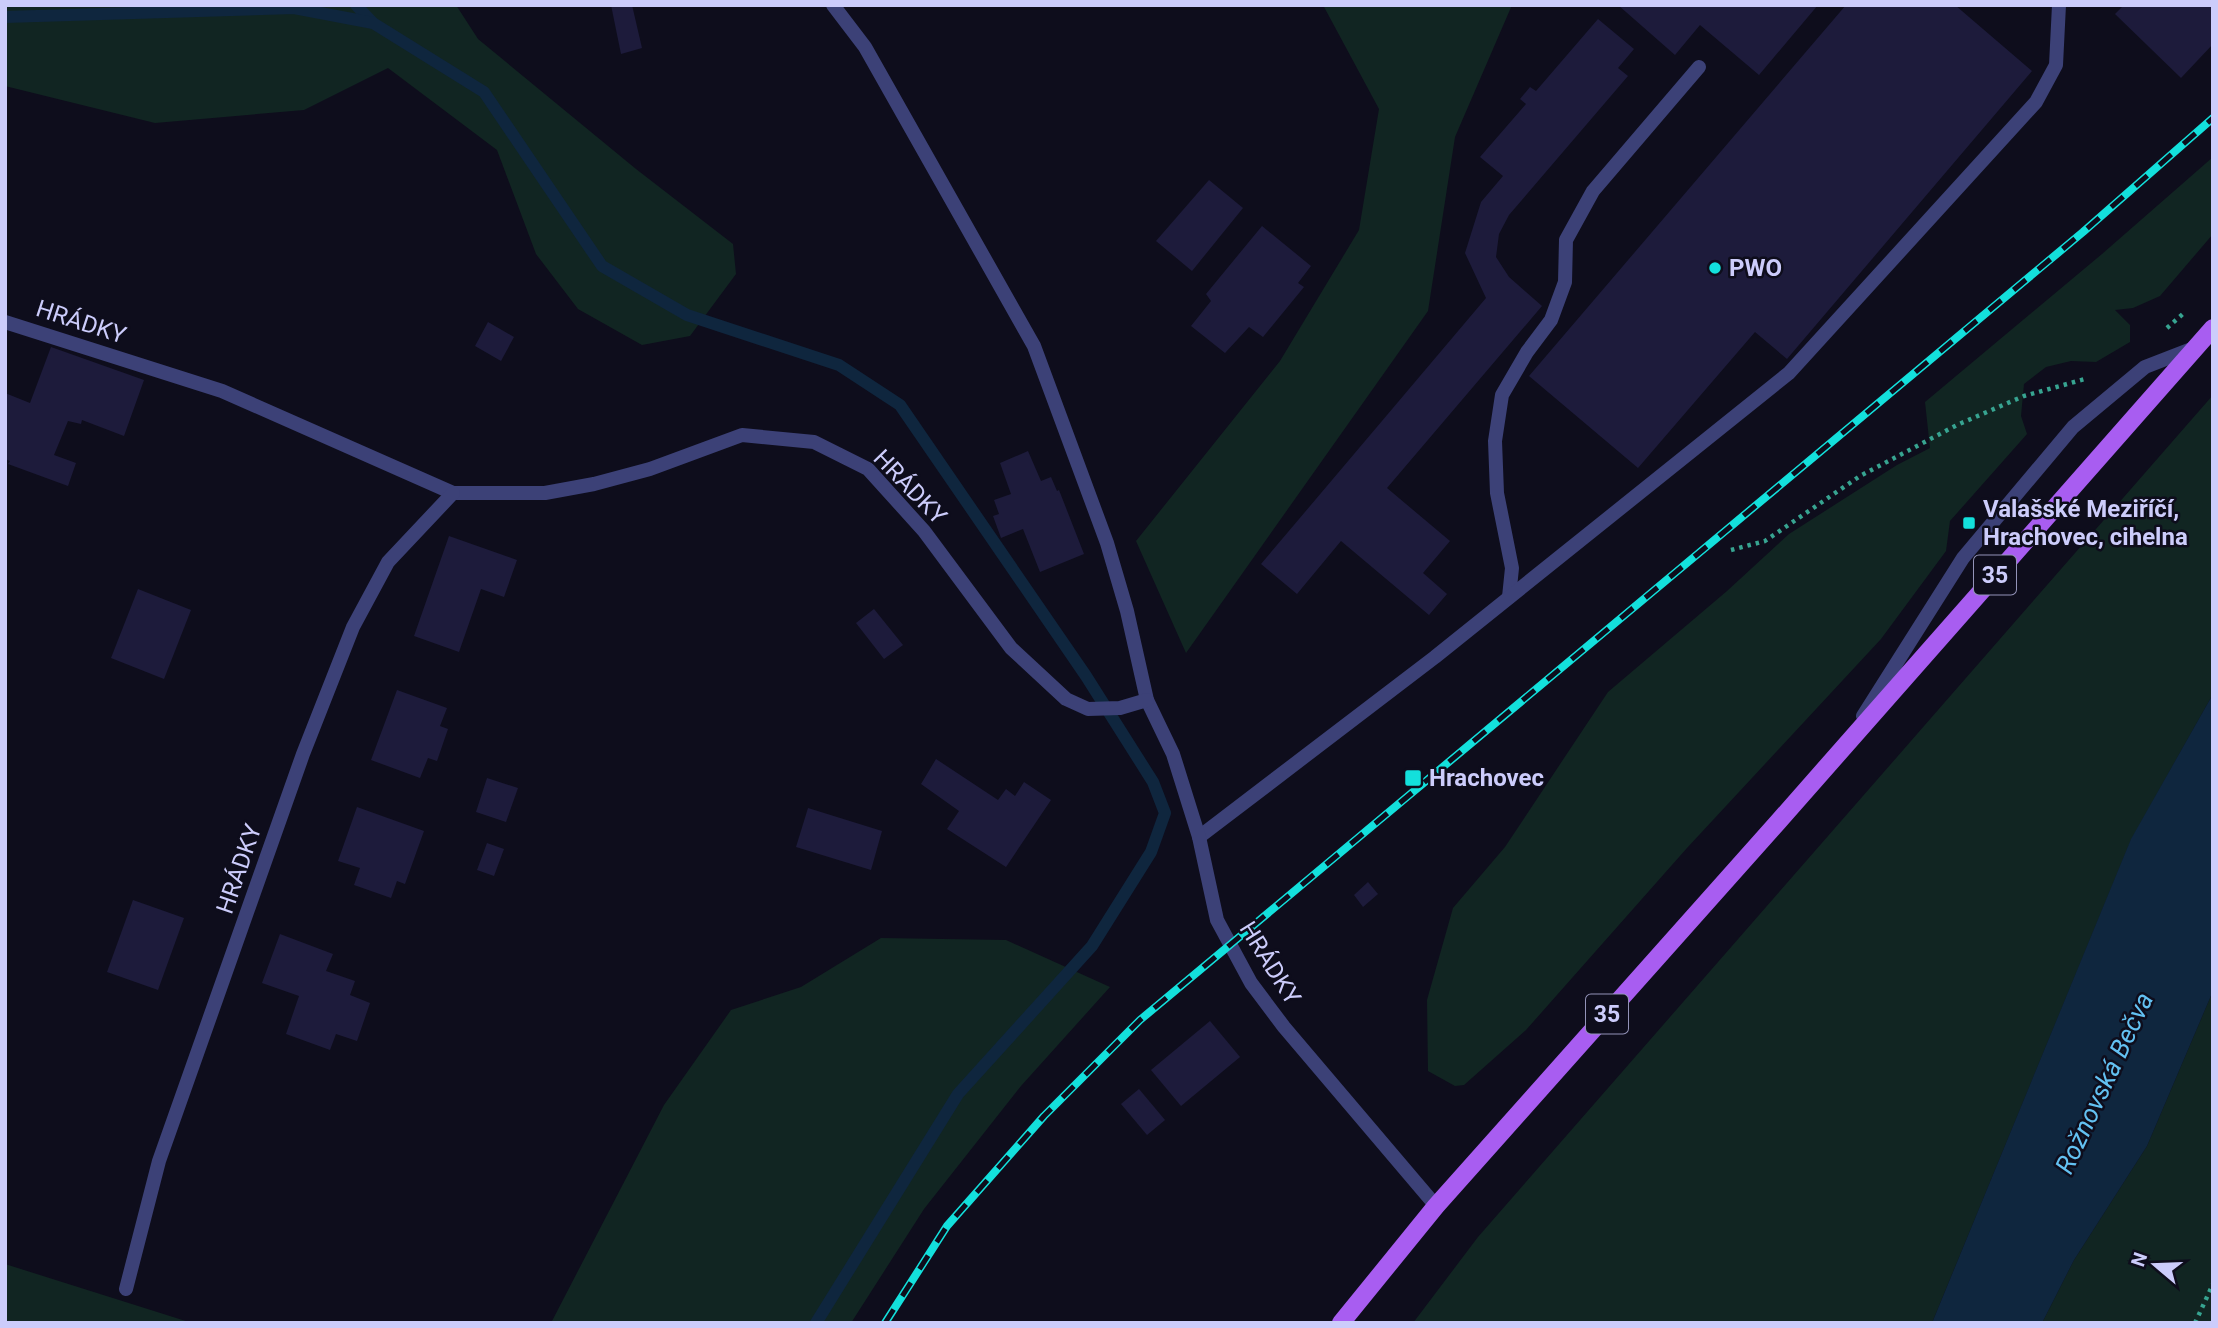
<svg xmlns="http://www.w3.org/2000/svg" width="2218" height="1328" viewBox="0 0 2218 1328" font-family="Roboto,sans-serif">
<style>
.green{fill:#112522}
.water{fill:#0f263e}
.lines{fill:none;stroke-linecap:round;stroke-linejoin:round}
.stream{stroke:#0f263e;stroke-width:12}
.building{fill:#1d1b3b}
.path{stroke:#37a491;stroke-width:4.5;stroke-dasharray:3.5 5;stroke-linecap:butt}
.service{stroke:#3c4177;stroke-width:14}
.minor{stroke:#3c4177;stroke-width:14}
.primary{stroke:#a85df1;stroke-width:18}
.rail-casing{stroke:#13e0dc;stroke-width:8}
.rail{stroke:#0e0d1c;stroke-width:5;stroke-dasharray:16;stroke-linecap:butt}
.poi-dot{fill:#13e0dc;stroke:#0e0d1c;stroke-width:2.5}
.labels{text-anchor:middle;stroke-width:5;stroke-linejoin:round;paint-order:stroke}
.shield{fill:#0e0d1c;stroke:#9393b8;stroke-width:2}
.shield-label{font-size:23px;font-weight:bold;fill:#ccccfb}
.poi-label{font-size:24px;font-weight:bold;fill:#ccccfb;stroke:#0e0d1c;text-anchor:start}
.street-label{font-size:24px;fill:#ccccfb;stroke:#0e0d1c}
.water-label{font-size:26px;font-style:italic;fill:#63c1f2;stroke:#0e0d1c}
</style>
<rect width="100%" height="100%" fill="#0e0d1c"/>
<!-- green -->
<g class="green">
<polygon points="5,5 456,5 478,39 636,169 733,244 736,274 690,336 642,345 578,309 536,254 497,150 388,68 304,110 155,123 5,86"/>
<polygon points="1323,5 1512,5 1455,137 1428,311 1186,653 1136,541 1280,361 1359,230 1379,109"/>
<polygon points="2213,157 2213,234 2160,296 2133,308 2115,310 2130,325 2130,342 2096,362 2071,361 2046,367 2024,384 2021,416 2027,434 1950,521 1946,551 1881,639 1687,848 1526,1030 1464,1085 1455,1086 1428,1071 1427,1000 1453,908 1505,847 1608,692 1727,591 1789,534 1897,465 1930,448 1925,402 2102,254"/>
<polygon points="2213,395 2213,694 2131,840 1932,1323 1413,1323 1478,1237"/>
<polygon points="881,938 1006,940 1110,987 1021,1086 924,1209 851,1323 551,1323 664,1105 731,1010 801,987"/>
<polygon points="2213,991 2213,1323 2042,1323 2074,1260 2147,1146"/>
<polygon points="5,1264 192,1323 5,1323"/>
</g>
<!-- water -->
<polygon class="water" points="2213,694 2213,991 2147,1146 2074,1260 2042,1323 1932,1323 2131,839"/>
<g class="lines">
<!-- stream -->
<g class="stream">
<polyline points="356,5 373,23"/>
<polyline points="5,17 294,8 373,23 484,92 602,266 687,315 839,365 900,405 1086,676 1153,782 1165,813 1151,852 1092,946 958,1094 816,1323"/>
</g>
</g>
<!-- building -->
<g class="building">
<polygon points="611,5 632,5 642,48 621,54"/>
<polygon points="1618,5 1818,5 1759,75 1700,25 1675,55"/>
<polygon points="1846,5 1955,5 2032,71 1787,359 1755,332 1638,468 1529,376"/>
<polygon points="2124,5 2213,5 2213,44 2181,78 2115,14"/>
<polygon points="1598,19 1634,49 1618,68 1628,76 1509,215 1499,234 1496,257 1509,277 1542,306 1387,488 1450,541 1423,573 1447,594 1429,615 1341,541 1297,594 1261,564 1486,298 1465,253 1481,202 1503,176 1480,157 1526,104 1520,99 1530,87 1536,91"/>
<polygon points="1209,180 1243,208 1192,271 1156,241"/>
<polygon points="1262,226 1311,266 1298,283 1304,287 1263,337 1249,327 1225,353 1191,326 1211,301 1206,294"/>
<polygon points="488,322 514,337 501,361 475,346"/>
<polygon points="51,347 144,380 124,436 82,420 81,424 68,421 54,455 76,463 68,486 8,464 10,461 5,459 5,393 30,403"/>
<polygon points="1028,451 1041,481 1051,477 1057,491 1059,490 1084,554 1040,572 1023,529 1001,538 993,516 999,514 994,500 1011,494 1000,463"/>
<polygon points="449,536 517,560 504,597 481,589 459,652 414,636"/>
<polygon points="138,589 191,610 164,679 111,658"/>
<polygon points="874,609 903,645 884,659 856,623"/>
<polygon points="397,690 447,708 440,726 448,729 437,761 428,758 420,778 371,760"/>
<polygon points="936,759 998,800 1006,789 1015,796 1024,782 1051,800 1006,867 947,829 959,811 921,784"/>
<polygon points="487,778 518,788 506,822 476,812"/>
<polygon points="357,807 424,831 405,884 397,881 391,898 354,885 360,868 338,861"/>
<polygon points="808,808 882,831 871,870 796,847"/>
<polygon points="487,843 504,849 494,876 477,870"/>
<polygon points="1368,882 1378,894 1363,907 1354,895"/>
<polygon points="133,900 184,918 158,990 107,972"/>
<polygon points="280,934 333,954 326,971 355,981 350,995 370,1003 357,1041 336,1034 330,1050 286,1034 299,996 262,983"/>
<polygon points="1210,1021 1240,1057 1181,1106 1151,1070"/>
<polygon points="1139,1089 1165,1120 1147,1135 1121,1104"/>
</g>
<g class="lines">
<!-- path -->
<g class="path">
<polyline points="2167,328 2184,313"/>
<polyline points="1731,550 1765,541 1860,476 1957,425 2024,396 2085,379"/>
<polyline points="2195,1323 2213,1284"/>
</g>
<!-- service -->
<g class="service">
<polyline points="1509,597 1512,568 1497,493 1495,441 1502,395 1527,352 1551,320 1565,282 1566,240 1593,191 1699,67"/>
<polyline points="1863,716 1963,558 2073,427 2145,367 2194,348"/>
<polyline points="1199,837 1435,657 1789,373 2036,102 2056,65 2059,5"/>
</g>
<!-- minor -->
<g class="minor">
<polyline points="833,5 865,47 1034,346 1107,543 1127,611 1147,700 1173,754 1199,837 1217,920 1251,983 1284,1027 1436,1206"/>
<polyline points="5,322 222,391 453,493 545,493 594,484 650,469 742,435 814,442 868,469 924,531 1011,648 1066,699 1088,709 1120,708 1147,700"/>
<polyline points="126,1289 159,1161 303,754 353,627 388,562 453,493"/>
</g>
<!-- primary -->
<polyline class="primary" points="1341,1323 1436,1206 1778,822 2213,328"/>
<defs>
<polyline id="rail" points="885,1323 947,1226 1044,1116 1140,1020 2083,232 2213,118"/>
</defs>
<!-- rail casing -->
<use href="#rail" class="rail-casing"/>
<!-- rail -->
<use href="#rail" class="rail"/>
</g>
<!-- markers -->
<g class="poi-dot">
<circle cx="1715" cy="268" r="7"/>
<rect x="1962" y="516" width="14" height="14" rx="3.5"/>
<rect x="1404" y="769" width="18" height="18" rx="3.5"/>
</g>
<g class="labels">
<!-- shield labels -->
<g class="shield">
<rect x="1974" y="555.5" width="42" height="39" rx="5"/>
<rect x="1586" y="994.5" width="42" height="39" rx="5"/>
</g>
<g class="shield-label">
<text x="1995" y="583">35</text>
<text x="1607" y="1022">35</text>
</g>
<!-- poi labels -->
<g class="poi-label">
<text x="1729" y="276">PWO</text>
<text x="1983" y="517">Valašské Meziříčí,<tspan x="1983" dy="28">Hrachovec, cihelna</tspan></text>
<text x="1429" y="786">Hrachovec</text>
</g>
<!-- street labels -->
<g class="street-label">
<text transform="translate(81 322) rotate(18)" y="8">HRÁDKY</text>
<text transform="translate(910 487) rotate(46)" y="8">HRÁDKY</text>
<text transform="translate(239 869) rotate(-71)" y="8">HRÁDKY</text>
<text transform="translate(1270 963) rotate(58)" y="8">HRÁDKY</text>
</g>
<!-- water labels -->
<g class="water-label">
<text transform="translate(2104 1083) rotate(-65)" y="9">Rožnovská Bečva</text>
</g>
</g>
<!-- border -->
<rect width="2218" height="1328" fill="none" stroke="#ccccfb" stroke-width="14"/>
<!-- north arrow -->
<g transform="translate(2155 1265) rotate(289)" stroke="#0e0d1c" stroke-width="5" paint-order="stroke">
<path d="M0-5L12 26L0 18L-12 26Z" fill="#ccccfb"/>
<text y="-10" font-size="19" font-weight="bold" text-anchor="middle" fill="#ccccfb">N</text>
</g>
</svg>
